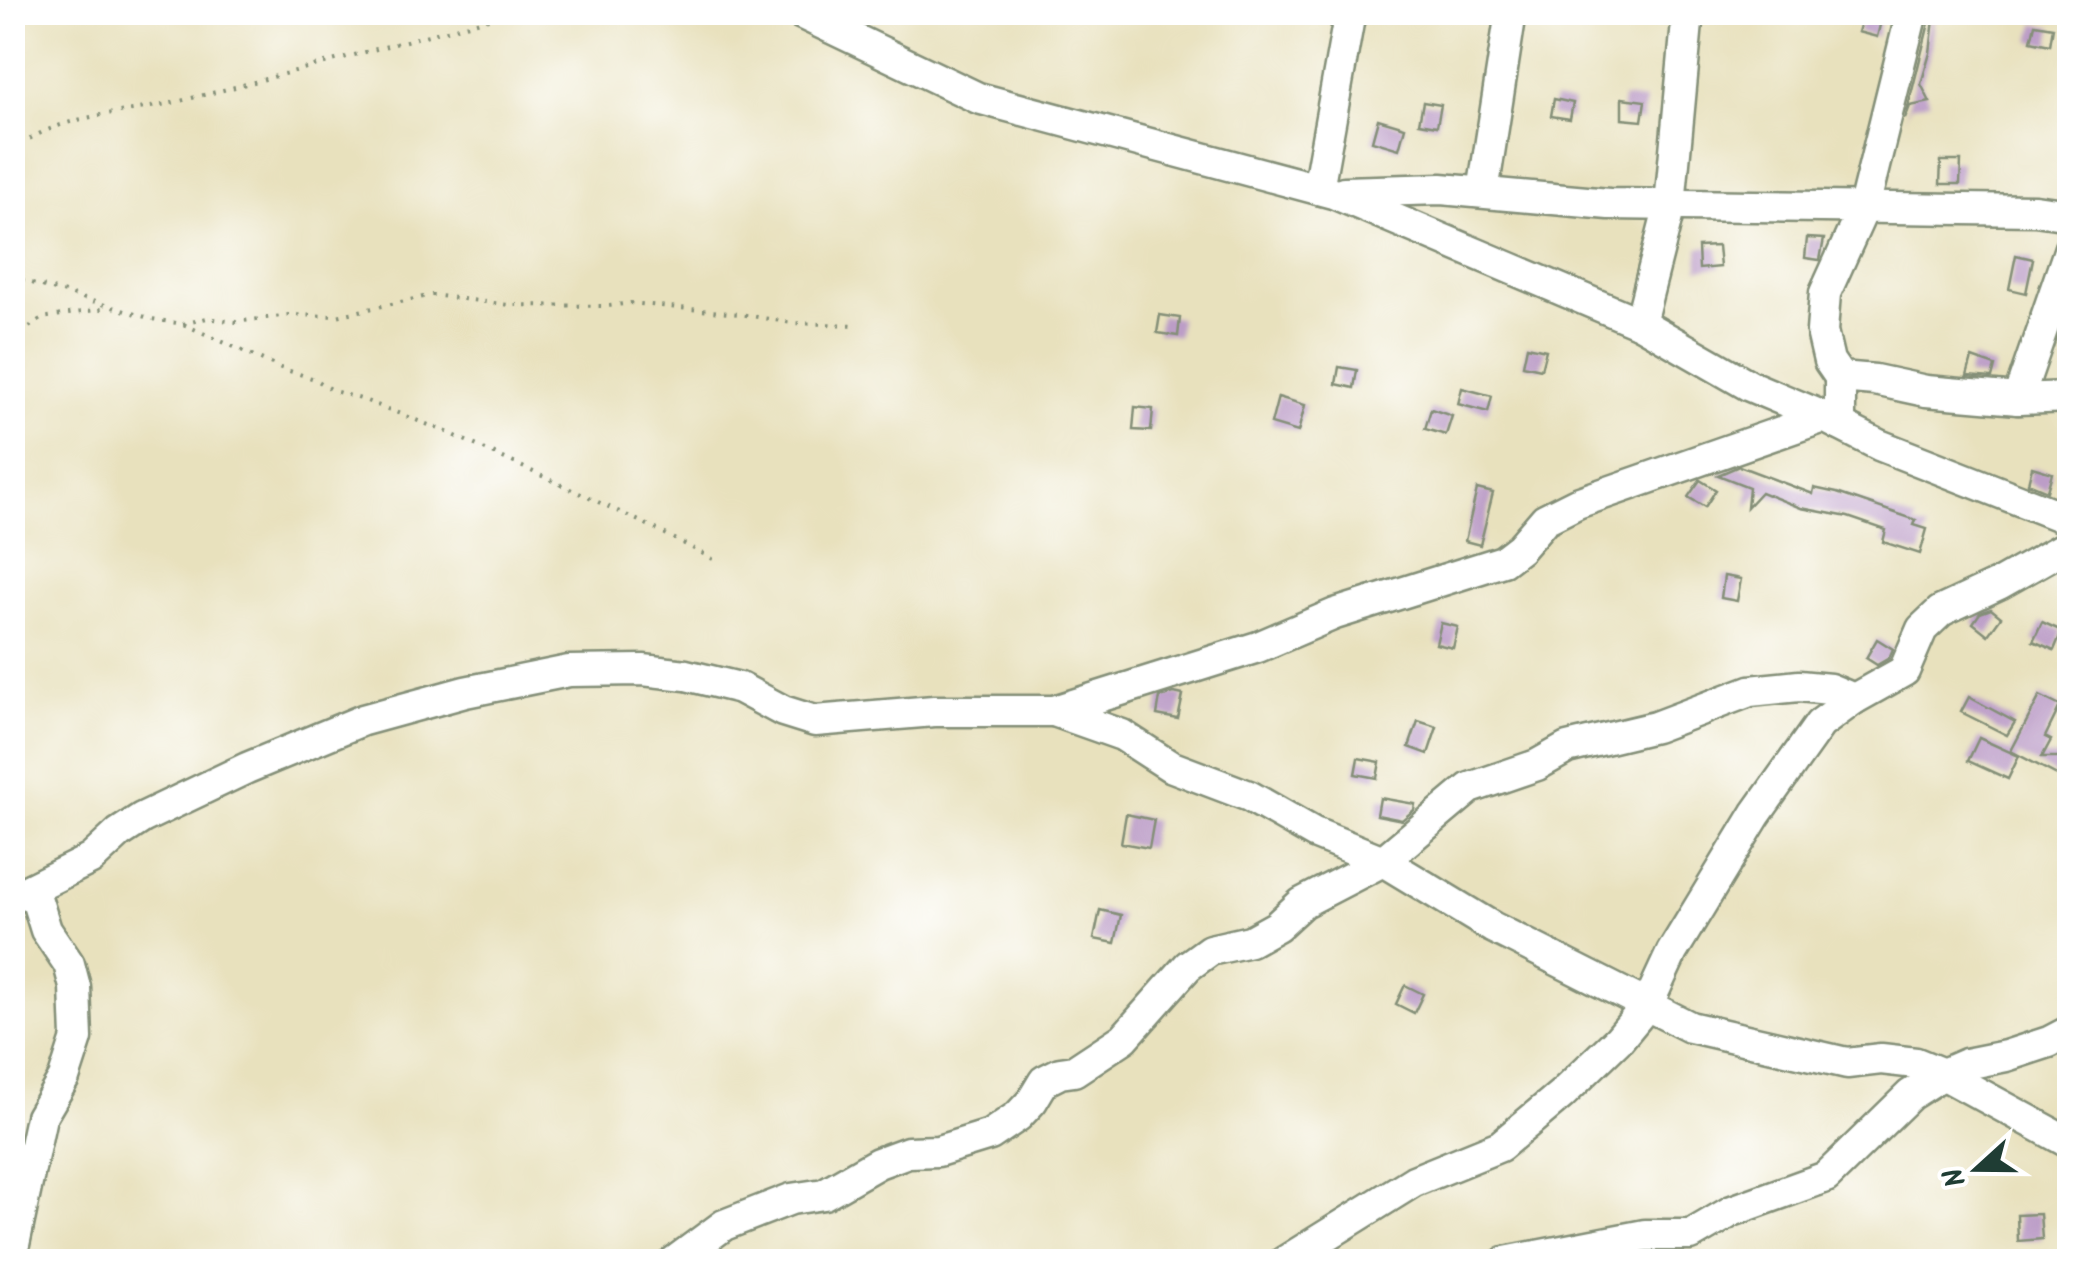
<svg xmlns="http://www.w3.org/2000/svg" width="2082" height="1274" viewBox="0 0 2082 1274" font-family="Kalam,sans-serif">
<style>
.building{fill:#bc9dc7}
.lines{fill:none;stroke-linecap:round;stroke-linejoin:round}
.minor-casing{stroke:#848f78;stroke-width:35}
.path{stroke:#848f78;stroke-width:4;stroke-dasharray:2.5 8;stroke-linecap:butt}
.minor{stroke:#fff;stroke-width:30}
</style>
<rect width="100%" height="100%" fill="#fff"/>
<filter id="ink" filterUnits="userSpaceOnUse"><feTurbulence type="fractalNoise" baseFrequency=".01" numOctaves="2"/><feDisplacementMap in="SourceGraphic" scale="20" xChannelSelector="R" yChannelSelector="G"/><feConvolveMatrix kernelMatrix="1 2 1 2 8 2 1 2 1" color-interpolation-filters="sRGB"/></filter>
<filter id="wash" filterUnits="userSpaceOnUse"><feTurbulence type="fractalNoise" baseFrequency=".0048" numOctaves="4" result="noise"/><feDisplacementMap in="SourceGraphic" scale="40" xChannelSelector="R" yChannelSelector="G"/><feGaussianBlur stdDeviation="2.25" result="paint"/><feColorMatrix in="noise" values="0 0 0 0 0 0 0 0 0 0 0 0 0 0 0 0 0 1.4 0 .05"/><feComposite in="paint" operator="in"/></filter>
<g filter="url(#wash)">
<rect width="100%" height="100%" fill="#e8e1bd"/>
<g id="blocks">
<!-- building -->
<g class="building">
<polygon points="1863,16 1881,21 1877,37 1858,32"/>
<polygon points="1930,19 1934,19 1930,53 1921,84 1930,102 1910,106 1905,119"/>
<polygon points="2035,24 2053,27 2050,45 2031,41"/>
<polygon points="1622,98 1645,101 1642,121 1622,119"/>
<polygon points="1554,99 1573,103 1570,119 1551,116"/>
<polygon points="1423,102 1441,105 1437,126 1419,123"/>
<polygon points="1378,119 1405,127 1399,149 1372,141"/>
<polygon points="1941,161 1961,161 1960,184 1940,184"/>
<polygon points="1807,238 1824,239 1820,260 1805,258"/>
<polygon points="1718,246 1720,267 1699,269 1698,247"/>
<polygon points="2016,255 2033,259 2026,293 2009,289"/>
<polygon points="1160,315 1180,318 1178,336 1157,333"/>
<polygon points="1527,346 1546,350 1541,369 1523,365"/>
<polygon points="1972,358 1995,366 1992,378 1967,376"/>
<polygon points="1339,367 1357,370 1354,388 1336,384"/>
<polygon points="1462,388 1492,396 1488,412 1458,404"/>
<polygon points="1278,397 1305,405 1298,432 1271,424"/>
<polygon points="1135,407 1153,409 1151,431 1133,430"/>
<polygon points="1431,409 1452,416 1446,435 1425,429"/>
<polygon points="1739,466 1813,494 1814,488 1837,493 1916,520 1914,525 1927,529 1920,554 1883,542 1886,530 1848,517 1801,508 1761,492 1747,507 1749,487 1718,475"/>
<polygon points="2032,467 2052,473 2047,491 2028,483"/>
<polygon points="1700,480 1716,490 1705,507 1688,497"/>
<polygon points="1477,489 1493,493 1480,545 1465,541"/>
<polygon points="1724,576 1741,579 1737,601 1721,598"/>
<polygon points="1991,609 2001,617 1988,635 1973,623 1980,613"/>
<polygon points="2042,622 2062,631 2054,650 2033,641"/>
<polygon points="1441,623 1458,627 1453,648 1436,644"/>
<polygon points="1877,639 1893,649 1889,658 1877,665 1866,658"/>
<polygon points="1174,693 1183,695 1178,719 1157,715 1160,697"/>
<polygon points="2040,696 2060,706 2045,737 2051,740 2042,757 2070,757 2070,776 2057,775 2011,751"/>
<polygon points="1969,697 2015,722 2007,735 1961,712"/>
<polygon points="1418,721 1437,727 1428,754 1409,747"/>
<polygon points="1979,738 2019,756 2008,779 1968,761"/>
<polygon points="1358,758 1380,762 1377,778 1355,774"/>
<polygon points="1380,798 1415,804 1414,810 1402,820 1377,815"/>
<polygon points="1126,814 1154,820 1149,848 1121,843"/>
<polygon points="1100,910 1121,915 1115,943 1094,939"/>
<polygon points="1405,985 1423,994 1414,1013 1396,1004"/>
<polygon points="2040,1214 2042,1239 2018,1241 2017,1215"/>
</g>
</g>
</g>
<g filter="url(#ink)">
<use href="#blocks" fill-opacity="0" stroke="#848f78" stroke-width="2.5"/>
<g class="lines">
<defs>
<g id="minor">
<polyline points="798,12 978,98 1333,193 1640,323 1750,386 1824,417 1879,445 2070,520"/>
<polyline points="1318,189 1350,12"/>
<polyline points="1344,192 1441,189 1609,204 2035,210 2070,215"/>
<polyline points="1483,192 1511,12"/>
<polyline points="1640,323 1670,205 1688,12"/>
<polyline points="1840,377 1829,361 1822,331 1825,293 1864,207 1912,12"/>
<polyline points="2018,399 2070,248"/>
<polyline points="1840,425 1840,377 1875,380 1926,391 2018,399 2070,397"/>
<polyline points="1054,711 1122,735 1170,766 1249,796 1314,833 1383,861 1492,927 1690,1027 1847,1063 1881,1059 1916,1063 1943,1074 2070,1143"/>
<polyline points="12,898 91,859 119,833 142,818 247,768 363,720 465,692 569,671 643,670 686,675 740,688 783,711 815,721 934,711 1054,711 1258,647 1335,614 1503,561 1520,548 1545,519 1577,503 1824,417"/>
<polyline points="12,1254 41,1117 64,1078 77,1038 75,987 69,964 46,930 33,888"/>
<polyline points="674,1262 724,1225 791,1199 824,1194 878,1163 908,1152 938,1151 990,1135 1018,1116 1032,1101 1044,1081 1060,1073 1074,1071 1124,1038 1188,966 1210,950 1250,941 1277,926 1302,903 1383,861 1470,788 1537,765 1567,748 1655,727 1750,691 1799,686 1830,689 1854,699 1904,671 1922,629 1941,611 1999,584 2070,544"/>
<polyline points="1284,1262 1414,1181 1500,1146 1562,1094 1619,1039 1648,1004 1672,952 1756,814 1820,724 1854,699"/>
<polyline points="1505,1262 1645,1235 1691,1235 1732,1211 1826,1177 1910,1095 1943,1074 1966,1064 2006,1056 2049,1042 2070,1031"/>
</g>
</defs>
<!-- minor casing -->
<use href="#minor" class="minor-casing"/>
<!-- path -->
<g class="path">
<path d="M12,150C66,111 119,116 180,101C292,73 403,41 515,12"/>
<polyline points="12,277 152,319 183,324 283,369 315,379 334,391 364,400 447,432 650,526 713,559"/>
<polyline points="183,324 207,318 236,322 289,315 337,316 432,295 509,305 609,306 630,303 740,314 792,323 856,325"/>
<polyline points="12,339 42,318 108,308"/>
</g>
<!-- minor -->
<use href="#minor" class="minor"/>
</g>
</g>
<!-- margin -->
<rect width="2082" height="1274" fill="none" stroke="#fff" stroke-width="50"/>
<!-- north arrow -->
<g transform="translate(1977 1169) rotate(249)" stroke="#ffffff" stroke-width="8" paint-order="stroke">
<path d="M0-8L18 38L0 25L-18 38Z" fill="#1f3d34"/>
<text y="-15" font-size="28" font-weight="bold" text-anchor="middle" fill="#1f3d34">N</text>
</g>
</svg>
